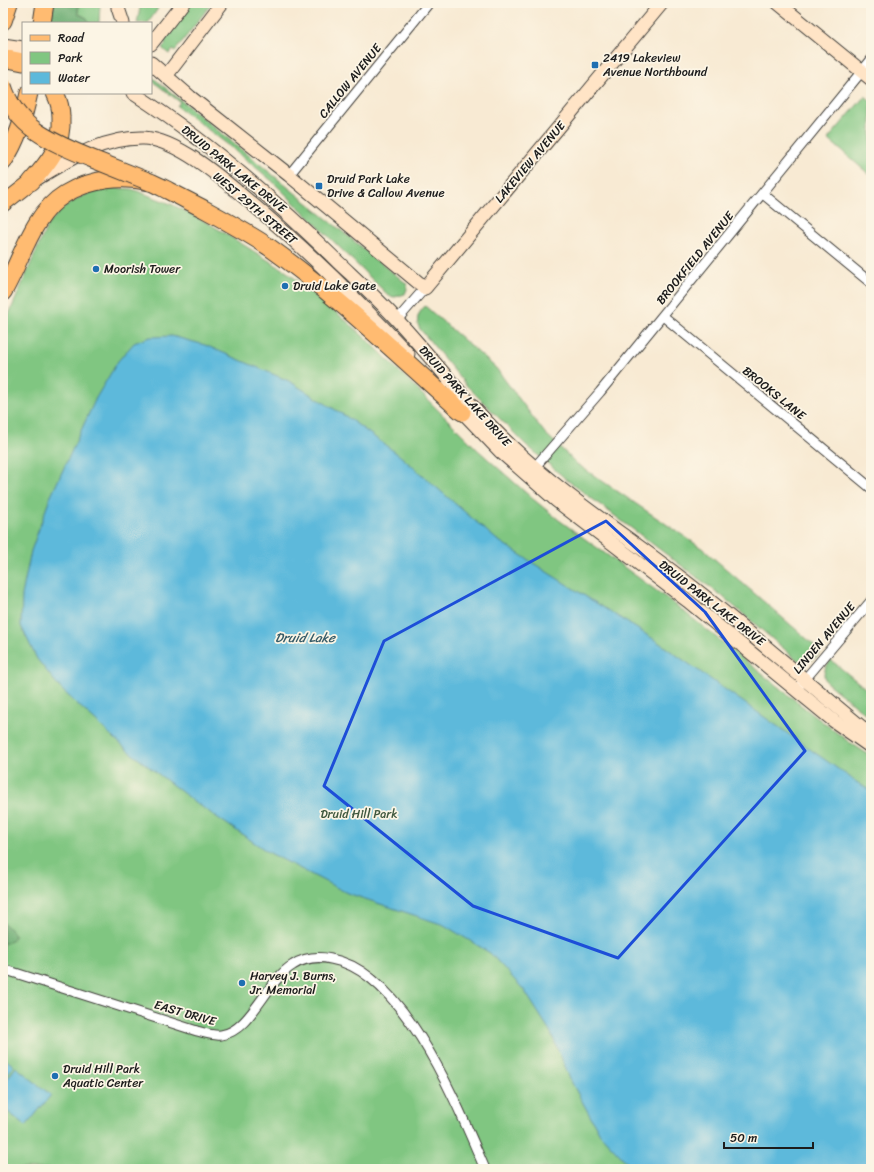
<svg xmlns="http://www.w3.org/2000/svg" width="874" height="1172" viewBox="0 0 874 1172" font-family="Sriracha,sans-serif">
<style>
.green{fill:#80c681;stroke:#4e714e}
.forest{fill:#68ab6f;stroke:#426446}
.water{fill:#5db9db;stroke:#3c6a7c}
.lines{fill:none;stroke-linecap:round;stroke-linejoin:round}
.street-casing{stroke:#3d3b37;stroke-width:11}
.secondary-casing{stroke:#3d3b37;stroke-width:15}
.primary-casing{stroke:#3d3b37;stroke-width:17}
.highway-casing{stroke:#3d3b37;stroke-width:19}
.street{stroke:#fff;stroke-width:9}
.secondary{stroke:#ffe4c6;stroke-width:13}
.primary{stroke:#ffbb71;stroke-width:15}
.highway{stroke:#ffbb71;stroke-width:17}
.highway-bridge-casing{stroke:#3d3b37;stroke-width:19;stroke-linecap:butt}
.highway-bridge{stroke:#ffbb71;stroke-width:17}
.marked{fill:none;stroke:#1d4ed8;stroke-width:3;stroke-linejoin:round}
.poi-dot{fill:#1f6fb2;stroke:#fcf5e5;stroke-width:1.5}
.labels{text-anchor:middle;stroke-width:3.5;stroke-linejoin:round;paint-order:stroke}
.poi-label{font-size:12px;fill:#1c1c1c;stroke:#fcf5e5;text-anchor:start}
.street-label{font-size:12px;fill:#1c1c1c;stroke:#fcf5e5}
.park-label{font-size:12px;fill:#3f583f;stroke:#fcf5e5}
.water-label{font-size:13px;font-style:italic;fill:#365b68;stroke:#fcf5e5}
</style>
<rect width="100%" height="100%" fill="#fcf5e5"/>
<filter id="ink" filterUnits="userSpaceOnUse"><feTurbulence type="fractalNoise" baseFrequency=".025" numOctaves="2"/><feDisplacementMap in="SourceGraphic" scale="8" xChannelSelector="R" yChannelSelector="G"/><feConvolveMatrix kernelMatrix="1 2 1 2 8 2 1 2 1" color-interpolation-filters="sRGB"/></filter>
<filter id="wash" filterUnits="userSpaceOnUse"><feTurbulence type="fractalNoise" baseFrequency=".012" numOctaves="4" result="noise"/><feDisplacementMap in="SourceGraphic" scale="16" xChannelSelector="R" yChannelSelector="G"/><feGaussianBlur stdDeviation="0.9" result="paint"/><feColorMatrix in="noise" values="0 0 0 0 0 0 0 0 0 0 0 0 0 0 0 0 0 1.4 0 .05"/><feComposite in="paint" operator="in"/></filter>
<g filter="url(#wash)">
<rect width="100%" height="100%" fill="#f8ead3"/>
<!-- green -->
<g class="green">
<path d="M78,3H100L99,23H89C87,18 83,15 78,14Z"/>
<polygon points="141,3 159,3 157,10 148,23 137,23"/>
<polygon points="193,3 212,3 175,51 173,50 169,54 162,48 166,43 163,41"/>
<polygon points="151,76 407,284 407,289 405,294 395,297 389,296 272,181 231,147 177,106 180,102 151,80"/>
<polygon points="865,96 871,101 871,176 828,139"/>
<path d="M115,188L132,189L171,204L210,224L287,272L349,323L376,348L479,451L533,499L559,520L672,602L806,709L849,742L871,756V1169H3V328L47,226C66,202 84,191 115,188Z"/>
<path d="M425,306L496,368L544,432L577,464L703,549L821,651C815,659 807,664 797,660L722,596L567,480L525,444L467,386L420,329C415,320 418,313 425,306Z"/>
<path d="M831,660L871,693V718L827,683C821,673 825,668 831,660Z"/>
</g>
<!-- forest -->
<g class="forest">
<polygon points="54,3 78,3 78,14 87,18 89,23 47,23 52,14"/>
<polygon points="3,922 15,935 12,941 3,944"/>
</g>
<!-- water -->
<g class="water">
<polygon points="172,336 205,345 289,381 347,417 399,455 496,539 547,572 655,640 858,783 871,791 871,1169 633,1169 600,1134 572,1083 550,1031 524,990 490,953 444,925 347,893 268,852 196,803 127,750 61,689 37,659 21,626 22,595 31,551 50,498 96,398 118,361 134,343 150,337"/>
<polygon points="3,1057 14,1066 3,1079"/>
<polygon points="16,1067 51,1095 26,1126 3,1108 3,1084"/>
</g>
</g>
<g filter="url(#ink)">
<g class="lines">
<defs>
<g id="street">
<polyline points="289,175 429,3"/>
<polyline points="763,194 871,283"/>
<polyline points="663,316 871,488"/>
<polyline points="397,320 425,288"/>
<polyline points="534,468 600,392 871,60"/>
<polyline points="801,684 871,601"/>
<path d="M3,969L197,1031C205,1033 213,1036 221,1035C250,1032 267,980 293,965C304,958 317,956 331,959C405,972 458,1107 485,1169"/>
</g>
<g id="secondary">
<polyline points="118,3 118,8 123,23"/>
<polyline points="778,3 871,79"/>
<polyline points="151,44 183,3"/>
<polyline points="3,45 23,48"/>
<polyline points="151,63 190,97 289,175 425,288 662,3"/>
<polyline points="166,76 222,3"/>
<path d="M133,93C208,141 274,199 338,262C358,281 379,300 398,321C436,362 469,407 510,445C561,494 621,532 677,575C744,626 806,682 871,735"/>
<path d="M38,178C71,158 104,137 144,138C179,140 225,181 251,203C307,250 359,301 408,354"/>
<polyline points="456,405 500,451 557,501 688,601 834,721 871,747"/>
</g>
<polyline id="primary" points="3,204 31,182"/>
<g id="highway">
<polyline points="3,21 9,3"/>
<polyline points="42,23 45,3"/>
<polyline points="3,58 23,62"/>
<path d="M3,162C18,139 23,120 29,93"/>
<path d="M31,182C49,162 63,146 61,117C61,109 59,101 55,93"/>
<path d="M3,292C22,260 31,215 65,194C90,179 122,175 150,182C156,184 163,188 169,191C181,197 192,203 204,209C226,221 248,233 269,247C338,296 399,356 462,412"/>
</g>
</defs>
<!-- street casing -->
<use href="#street" class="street-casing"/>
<!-- secondary casing -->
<use href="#secondary" class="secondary-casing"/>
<!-- primary casing -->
<use href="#primary" class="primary-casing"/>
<!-- highway casing -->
<use href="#highway" class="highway-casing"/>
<!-- street -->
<use href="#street" class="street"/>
<!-- secondary -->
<use href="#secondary" class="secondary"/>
<!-- primary -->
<use href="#primary" class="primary"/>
<!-- highway -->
<use href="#highway" class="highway"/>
<defs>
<path id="highway-bridge" d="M3,86C16,128 52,142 90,158C110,166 130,174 150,182"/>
</defs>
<!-- highway-bridge casing -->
<use href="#highway-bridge" class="highway-bridge-casing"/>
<!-- highway-bridge -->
<use href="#highway-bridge" class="highway-bridge"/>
</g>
</g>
<!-- marked area -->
<path class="marked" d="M606,521L705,612L805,751L618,958L473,906L324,786L384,641Z"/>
<!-- markers -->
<g class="poi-dot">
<rect x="591" y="61" width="8" height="8" rx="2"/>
<rect x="315" y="182" width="8" height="8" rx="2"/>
<circle cx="96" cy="269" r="4"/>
<circle cx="285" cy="286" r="4"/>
<circle cx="242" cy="983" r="4"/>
<circle cx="55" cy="1076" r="4"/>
</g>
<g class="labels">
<!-- poi labels -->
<g class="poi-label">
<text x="603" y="62">2419 Lakeview<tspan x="603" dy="14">Avenue Northbound</tspan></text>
<text x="327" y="183">Druid Park Lake<tspan x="327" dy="14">Drive &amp; Callow Avenue</tspan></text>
<text x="104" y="273">Moorish Tower</text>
<text x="293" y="290">Druid Lake Gate</text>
<text x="250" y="980">Harvey J. Burns,<tspan x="250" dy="14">Jr. Memorial</tspan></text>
<text x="63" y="1073">Druid Hill Park<tspan x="63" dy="14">Aquatic Center</tspan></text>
</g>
<!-- street labels -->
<g class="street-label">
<text transform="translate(350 81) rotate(-51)" y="4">CALLOW AVENUE</text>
<text transform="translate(530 162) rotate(-50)" y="4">LAKEVIEW AVENUE</text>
<text transform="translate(234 169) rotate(39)" y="4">DRUID PARK LAKE DRIVE</text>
<text transform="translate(255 208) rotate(40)" y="4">WEST 29TH STREET</text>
<text transform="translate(695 258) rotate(-51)" y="4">BROOKFIELD AVENUE</text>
<text transform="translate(774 393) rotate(39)" y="4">BROOKS LANE</text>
<text transform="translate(465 396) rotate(48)" y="4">DRUID PARK LAKE DRIVE</text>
<text transform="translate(712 603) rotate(38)" y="4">DRUID PARK LAKE DRIVE</text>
<text transform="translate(824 638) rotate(-50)" y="4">LINDEN AVENUE</text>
<text transform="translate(185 1013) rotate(16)" y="4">EAST DRIVE</text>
</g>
<!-- park labels -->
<g class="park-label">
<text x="359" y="818">Druid Hill Park</text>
</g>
<!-- water labels -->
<g class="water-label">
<text x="305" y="642">Druid Lake</text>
</g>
</g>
<!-- margin -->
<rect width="874" height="1172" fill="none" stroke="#fcf5e5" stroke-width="16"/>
<!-- legend -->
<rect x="22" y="22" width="130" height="72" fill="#fcf5e5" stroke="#a29e95"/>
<rect x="30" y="35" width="20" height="6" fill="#ffbb71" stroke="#a29e95"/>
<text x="58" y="42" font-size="12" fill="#1c1c1c">Road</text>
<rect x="30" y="52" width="20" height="12" fill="#80c681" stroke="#a29e95"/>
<text x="58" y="62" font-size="12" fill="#1c1c1c">Park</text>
<rect x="30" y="72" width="20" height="12" fill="#5db9db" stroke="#a29e95"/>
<text x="58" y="82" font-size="12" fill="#1c1c1c">Water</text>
<!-- scale -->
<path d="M724 1142v6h89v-6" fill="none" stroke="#1c1c1c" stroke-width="2"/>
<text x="730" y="1142" font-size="12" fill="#1c1c1c" stroke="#fcf5e5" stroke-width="3" paint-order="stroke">50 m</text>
</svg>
